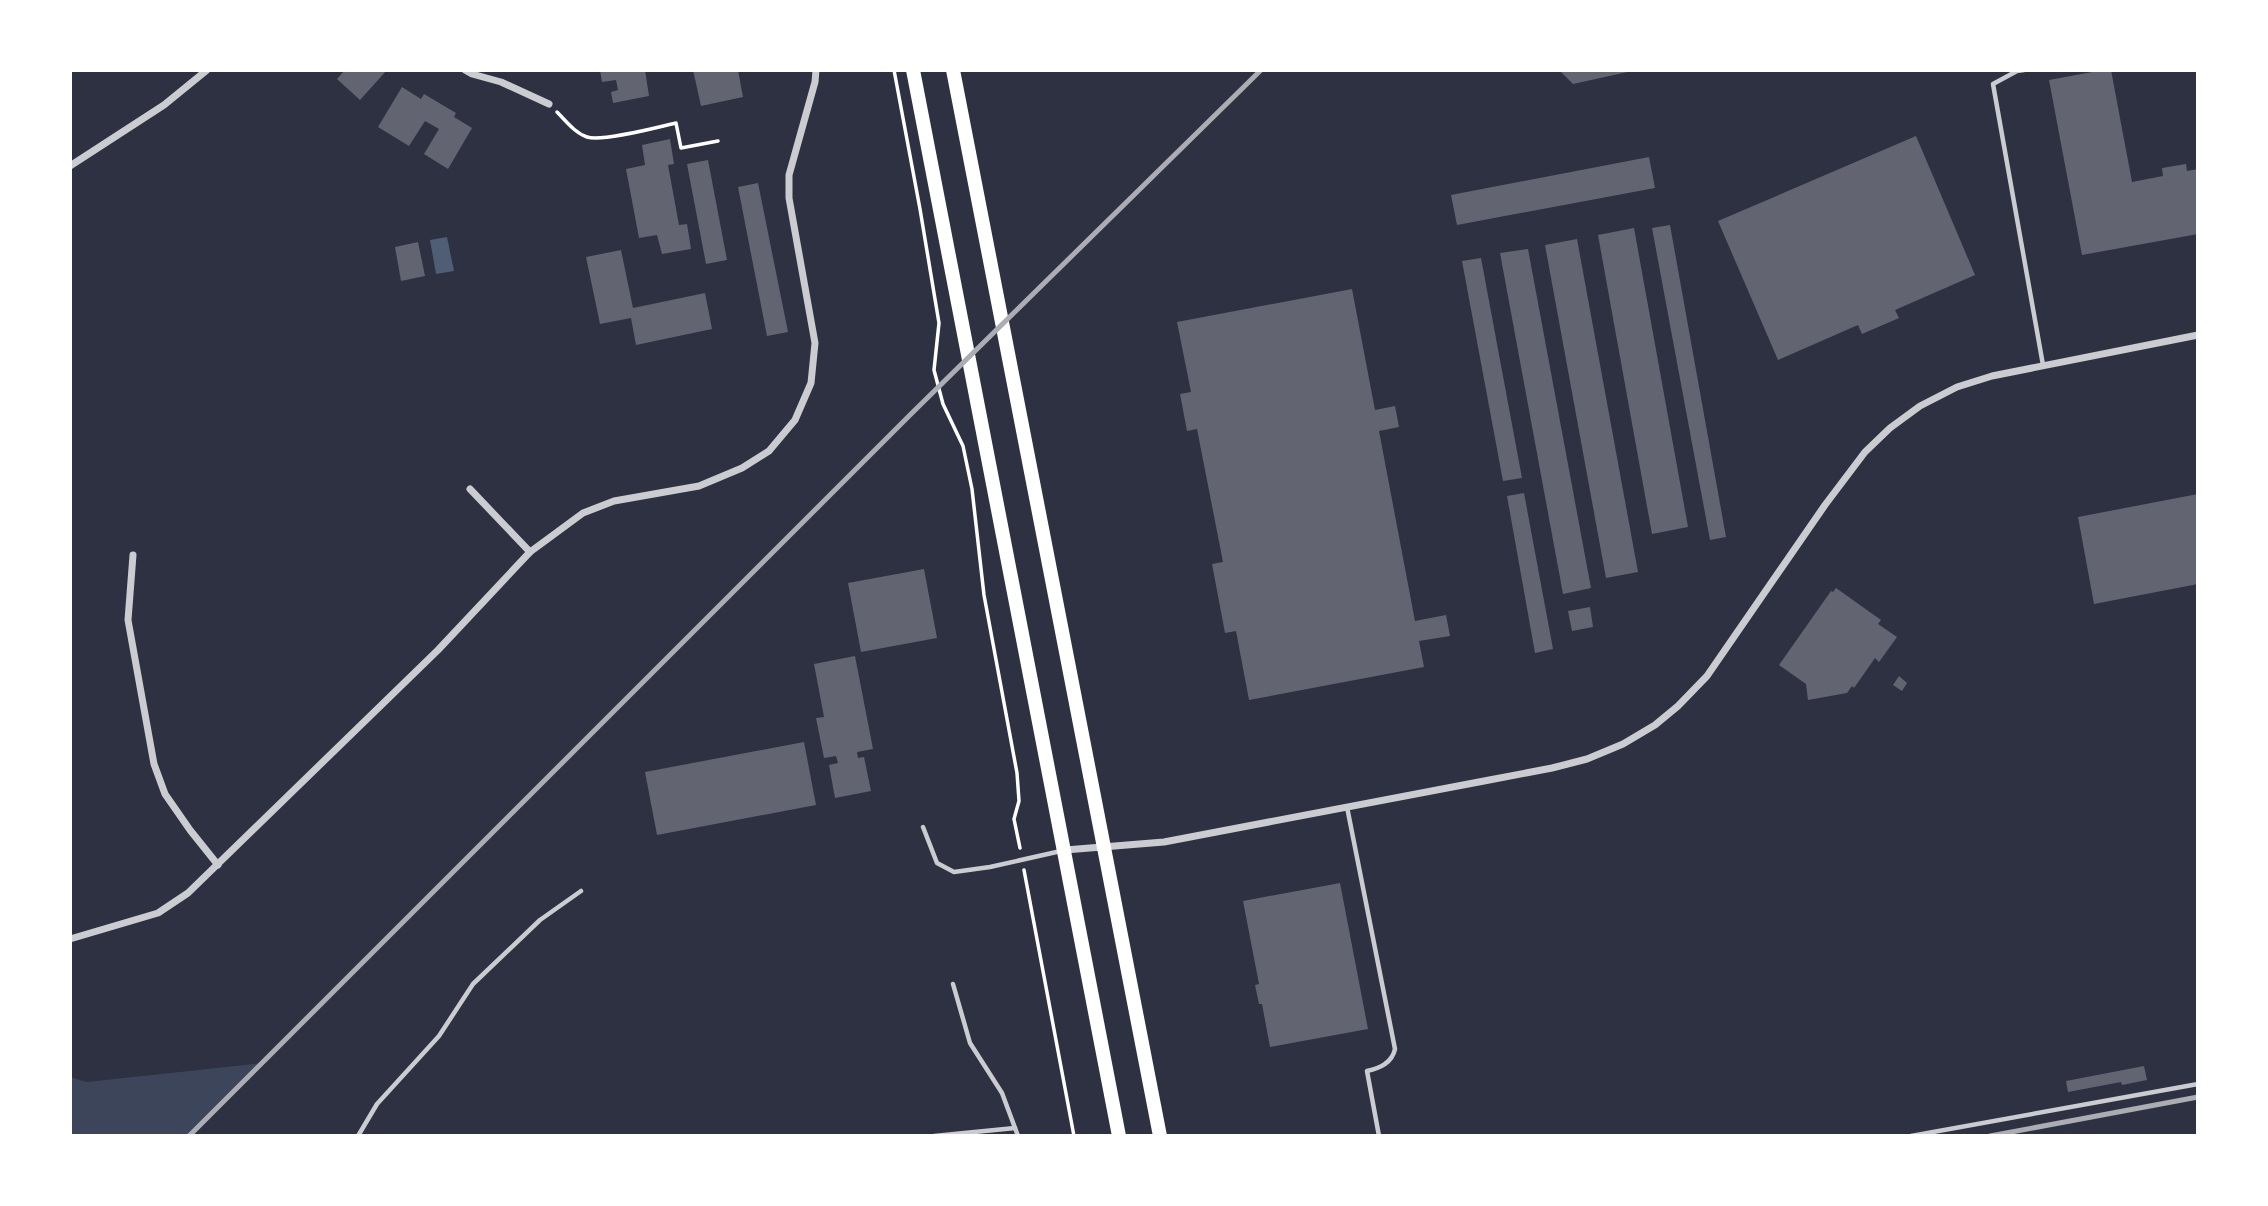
<svg xmlns="http://www.w3.org/2000/svg" width="2268" height="1206" viewBox="0 0 2268 1206" font-family="Poppins,sans-serif">
<style>
.green{fill:#3c4559}
.water{fill:#4f5d75}
.building{fill:#626471}
.lines{fill:none;stroke-linecap:round;stroke-linejoin:round}
.path{stroke:#fff;stroke-width:3.5}
.service{stroke:#caccd0;stroke-width:4.5}
.minor{stroke:#caccd0;stroke-width:7}
.primary{stroke:#fff;stroke-width:14}
.rail{stroke:#abadb3;stroke-width:5}
</style>
<rect width="100%" height="100%" fill="#2d3142"/>
<!-- green -->
<polygon class="green" points="262,1063 189,1136 70,1136 70,1077 87,1082"/>
<!-- water -->
<polygon class="water" points="447,237 454,271 436,274 430,240"/>
<!-- building -->
<g class="building">
<polygon points="345,70 387,70 360,100 337,79"/>
<polygon points="600,70 645,70 649,96 613,103 611,92 618,90 616,80 602,82"/>
<polygon points="693,70 738,70 743,97 701,106"/>
<polygon points="1559,70 1632,70 1632,71 1573,84"/>
<polygon points="2103,70 2111,70 2132,182 2163,176 2162,168 2186,164 2187,171 2198,169 2198,234 2082,255 2049,80"/>
<polygon points="402,87 421,99 424,94 456,113 454,117 472,128 448,169 424,154 439,129 425,121 409,146 378,127"/>
<polygon points="1916,136 1975,275 1895,310 1899,318 1862,334 1858,325 1778,360 1718,221"/>
<polygon points="670,139 674,164 668,165 679,225 687,224 691,249 662,254 657,235 639,238 626,169 645,165 642,145"/>
<polygon points="1649,157 1655,188 1457,225 1451,195"/>
<polygon points="708,160 727,260 706,264 687,164"/>
<polygon points="758,183 788,332 767,336 738,187"/>
<polygon points="1670,225 1726,537 1710,540 1652,228"/>
<polygon points="1634,228 1688,527 1652,534 1598,235"/>
<polygon points="1577,239 1638,572 1606,578 1545,245"/>
<polygon points="418,242 425,276 401,281 395,247"/>
<polygon points="1528,249 1591,588 1563,594 1500,253"/>
<polygon points="621,250 633,308 705,293 712,329 636,345 631,318 600,324 586,257"/>
<polygon points="1481,258 1522,478 1503,481 1462,261"/>
<polygon points="1352,289 1375,410 1395,406 1399,427 1379,431 1415,621 1446,615 1450,636 1419,641 1424,667 1249,700 1236,631 1225,633 1212,564 1223,562 1197,429 1187,431 1180,394 1191,392 1177,322"/>
<polygon points="1524,493 1553,649 1535,653 1507,496"/>
<polygon points="2198,494 2198,584 2094,604 2078,517"/>
<polygon points="924,569 937,638 861,652 848,583"/>
<polygon points="1836,588 1881,620 1878,624 1897,637 1879,662 1875,658 1854,688 1852,686 1847,693 1808,700 1806,684 1779,665 1831,591 1833,592"/>
<polygon points="1590,607 1593,627 1572,631 1568,611"/>
<polygon points="855,656 873,749 857,752 858,758 864,757 871,791 835,798 829,765 838,763 836,756 824,758 816,718 824,717 814,664"/>
<polygon points="1899,676 1907,683 1902,691 1893,685"/>
<polygon points="804,742 816,805 657,835 645,772"/>
<polygon points="1340,883 1368,1029 1270,1047 1262,1004 1259,1004 1255,985 1259,984 1243,901"/>
<polygon points="2144,1066 2147,1080 2122,1085 2121,1082 2068,1092 2066,1081"/>
</g>
<g class="lines">
<!-- path -->
<g class="path">
<polyline points="894,70 920,209 939,323 934,370 943,404 963,446 972,489 984,595 1017,773 1019,801 1014,819 1020,848"/>
<path d="M557,112C566,121 575,133 587,137C603,142 658,127 676,123L681,148L718,141"/>
<polyline points="1024,870 1074,1136"/>
</g>
<!-- service -->
<g class="service">
<polyline points="2024,70 2017,71 1993,84 2043,365"/>
<path d="M1347,807L1395,1049C1392,1063 1380,1068 1367,1071L1379,1136"/>
<polyline points="923,827 937,863 954,872 990,867 1061,851"/>
<polyline points="953,984 970,1043 1002,1093 1018,1136"/>
<polyline points="358,1136 377,1104 439,1036 473,984 540,920 581,891"/>
<polyline points="934,1136 1015,1128"/>
<polyline points="1911,1136 2198,1084"/>
</g>
<!-- minor -->
<g class="minor">
<polyline points="465,70 472,74 501,82 549,104"/>
<polyline points="70,166 164,105 207,70"/>
<polyline points="470,489 530,552"/>
<polyline points="133,555 128,620 154,764 165,794 190,830 218,865"/>
<polyline points="1065,850 1164,842 1484,781 1552,768 1587,759 1623,744 1655,725 1678,706 1707,676 1825,505 1865,452 1890,428 1920,406 1957,387 1992,376 2198,335"/>
<polyline points="70,939 158,913 188,893 438,650 530,552 583,513 614,501 699,486 742,468 769,451 795,420 811,383 815,343 789,198 789,175 815,82 816,70"/>
</g>
<!-- primary -->
<g class="primary">
<polyline points="913,70 1119,1136"/>
<polyline points="953,70 1160,1136"/>
</g>
<!-- rail -->
<g class="rail">
<polyline points="189,1136 912,413 1261,70"/>
<polyline points="1990,1136 2198,1097"/>
</g>
</g>
<!-- border -->
<rect width="2268" height="1206" fill="none" stroke="#ffffff" stroke-width="144"/>
</svg>
